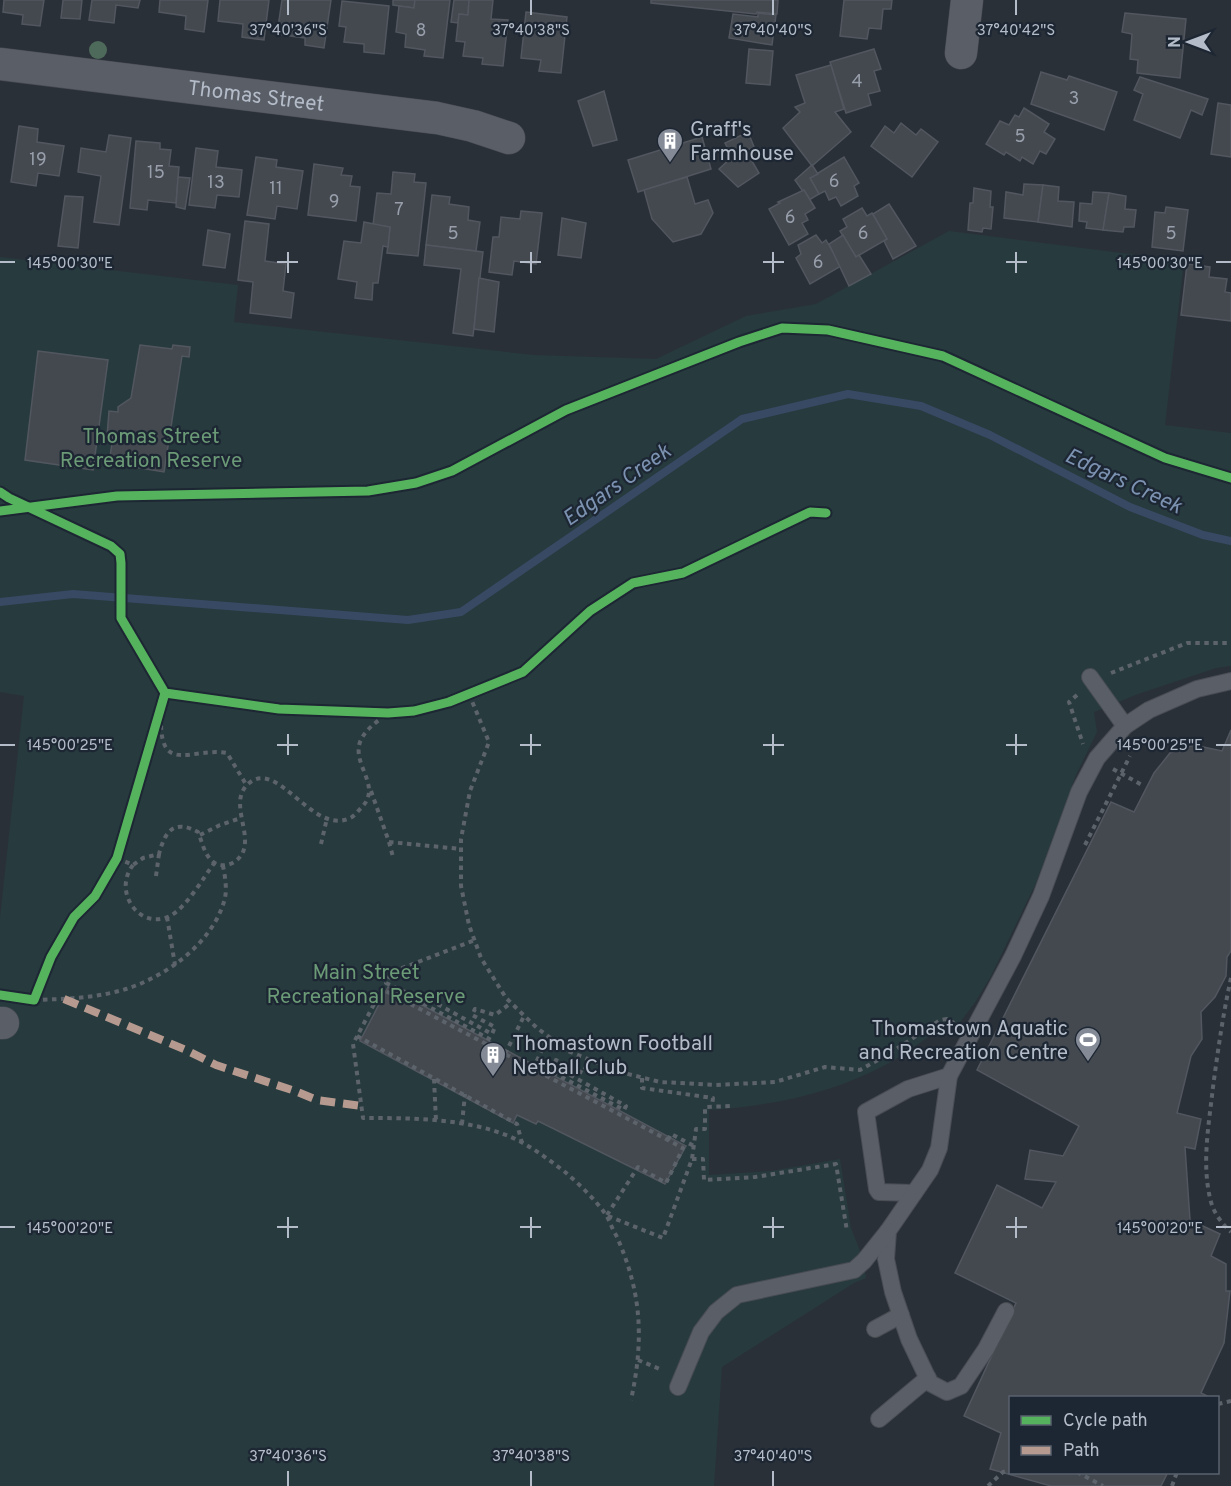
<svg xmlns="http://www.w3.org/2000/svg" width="1231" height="1486" viewBox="0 0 1231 1486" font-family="Overpass,sans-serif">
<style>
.green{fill:#273a3e}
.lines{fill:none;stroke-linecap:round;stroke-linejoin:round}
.stream{stroke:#384963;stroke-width:8}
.building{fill:#444950;stroke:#52575f;stroke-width:1.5}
.service-casing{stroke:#484c53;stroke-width:18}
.minor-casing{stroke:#484c53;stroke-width:33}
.path{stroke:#5d636a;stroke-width:4;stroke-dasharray:4.5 4.5;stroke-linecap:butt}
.service{stroke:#5a5e66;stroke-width:16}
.minor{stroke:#5a5e66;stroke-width:32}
.quiet{stroke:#b69a8f;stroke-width:8;stroke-dasharray:15 8;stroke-linecap:butt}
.cycleway-casing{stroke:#1d2633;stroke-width:13}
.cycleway{stroke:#56b35d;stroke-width:9}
.tree{fill:#4e6a5a}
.ticks{fill:none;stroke:#b4bcc9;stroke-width:2}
.labels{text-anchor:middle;stroke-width:4.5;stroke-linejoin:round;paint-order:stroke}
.number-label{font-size:18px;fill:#989fab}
.street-label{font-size:21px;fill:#b4bcc9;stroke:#1d2633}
.poi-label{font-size:21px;fill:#b4bcc9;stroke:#1d2633;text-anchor:start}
.park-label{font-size:21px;fill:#6b9a76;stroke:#1d2633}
.water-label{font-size:22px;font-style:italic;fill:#7c92b1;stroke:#1d2633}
.ticks-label{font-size:15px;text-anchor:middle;fill:#b4bcc9;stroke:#1d2633;stroke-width:4.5;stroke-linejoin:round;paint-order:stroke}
</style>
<rect width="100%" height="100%" fill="#2a3038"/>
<!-- green -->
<path class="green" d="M949,231L1184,261L1165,425L1231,433V666L1216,668L1138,694L1094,712L1097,732L1076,775L1036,883L991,976L976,1001L952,1033L937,1031C922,1041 907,1053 891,1062C835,1093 773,1106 709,1110V1175L771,1171L840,1159L851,1228L864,1261L866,1278L854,1283L722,1367L714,1486H0V918L24,696L0,692V257L238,285L234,322L534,355L656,359L746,316L816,304Z"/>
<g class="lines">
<!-- stream -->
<polyline class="stream" points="0,602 73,594 408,620 461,612 742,419 848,394 921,406 990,435 1130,507 1203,535 1231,541"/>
</g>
<!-- building -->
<g class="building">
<polygon points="4,0 44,0 40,26 22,24 23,15 3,12"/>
<polygon points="63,0 82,0 80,19 61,18"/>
<polygon points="92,0 140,0 138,8 116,5 114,23 89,20"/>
<polygon points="160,0 208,0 204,32 185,29 186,16 159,12"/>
<polygon points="220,0 269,0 264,40 242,37 243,24 218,21"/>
<polygon points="282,0 331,0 324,48 305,45 305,38 277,34"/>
<polygon points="393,0 415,0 414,8 393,5"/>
<polygon points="415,0 450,0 443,58 424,56 425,50 405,47 406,34 396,32 399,6 414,8"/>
<polygon points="454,0 469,0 468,15 459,14 458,23 451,22"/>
<polygon points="469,0 493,0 491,19 508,20 503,66 482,64 483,58 463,56 465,42 456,41 459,14 468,15"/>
<polygon points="651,0 778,0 777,14 757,12 756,14 651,3"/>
<polygon points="844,0 892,0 891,9 883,9 881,29 869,28 867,39 840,36"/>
<polygon points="342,1 389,6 384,54 364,52 364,44 344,42 346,27 339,26"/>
<polygon points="526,12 567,17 561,73 539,71 541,60 521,58"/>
<polygon points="758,13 776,15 772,45 729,38 733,14 758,17"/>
<polygon points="1125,13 1186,19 1180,78 1137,73 1138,60 1130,59 1132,34 1122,32"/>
<polygon points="749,49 773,51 770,85 746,83"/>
<polygon points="874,49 881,69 874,71 880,91 868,94 871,105 846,113 830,62"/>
<polygon points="831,65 844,109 835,112 851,132 812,166 783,128 800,112 795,107 805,103 796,75"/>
<polygon points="1041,72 1067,80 1069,76 1117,92 1104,130 1031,104"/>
<polygon points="1140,77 1208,99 1202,115 1191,110 1180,138 1134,120 1143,94 1134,90"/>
<polygon points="604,91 617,140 593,146 578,101"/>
<polygon points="1218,103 1231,105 1231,157 1211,154"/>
<polygon points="1024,108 1049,124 1044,132 1055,139 1046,154 1040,151 1033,164 1022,157 1020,161 1006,152 1004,155 986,144 1000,121 1009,125 1015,115 1019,117"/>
<polygon points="901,123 916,135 921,129 938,142 912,177 871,146 885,126 894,133"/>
<polygon points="19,126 38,129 37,142 64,146 59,176 38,173 36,186 11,182"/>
<polygon points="748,132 754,147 746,151 759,173 738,187 719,169 732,157 725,143"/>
<polygon points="109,135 131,138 119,225 94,222 101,176 78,172 81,148 106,152"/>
<polygon points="702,137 711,169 638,192 628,160"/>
<polygon points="136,141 160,143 160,149 171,150 169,166 179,167 176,203 148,200 147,210 130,208"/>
<polygon points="196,148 218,151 216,167 242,170 239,197 217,195 215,208 189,205"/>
<polygon points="256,157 277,160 276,167 303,171 297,209 277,206 275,219 247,215"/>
<polygon points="844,157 859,183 854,186 858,196 841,206 836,197 829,200 825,191 819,194 810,178"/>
<polygon points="314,164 343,168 341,175 352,176 350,186 360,187 356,221 308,215"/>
<polygon points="812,165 818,174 810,178 819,194 809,200 795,180"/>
<polygon points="393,172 415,174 414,182 426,183 418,256 387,253 390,227 373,225 377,193 391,194"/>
<polygon points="178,177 190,178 185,209 176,207"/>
<polygon points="687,177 695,204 708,200 713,213 701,234 673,242 652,219 644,190"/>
<polygon points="1024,184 1043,185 1038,222 1004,218 1006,192 1023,195"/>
<polygon points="1043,185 1059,187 1058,201 1074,202 1072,227 1038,222"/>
<polygon points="974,188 991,191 990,207 993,207 991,229 983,228 982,232 968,230 970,203 973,203"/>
<polygon points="804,190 815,208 805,214 808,220 802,223 808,234 789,245 769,209 780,203 778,202"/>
<polygon points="1093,192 1109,193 1103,230 1086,228 1087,222 1079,221 1080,203 1092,204"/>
<polygon points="1109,193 1126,196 1125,209 1136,210 1134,227 1124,227 1123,232 1103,230"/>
<polygon points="432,195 450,197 449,204 469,207 468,220 480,222 476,251 426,245"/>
<polygon points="65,196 83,197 78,248 58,246"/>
<polygon points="889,204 916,246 893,259 884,241 887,239 873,214"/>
<polygon points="1166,207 1188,210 1183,251 1152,247 1155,212 1165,213"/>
<polygon points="862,208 867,216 872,213 887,239 856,257 840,231 847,227 843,219"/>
<polygon points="521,211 542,213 536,264 514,261 512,275 489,272 493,237 499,237 501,217 520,219"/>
<polygon points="562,218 586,223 581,258 558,255"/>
<polygon points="245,221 269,224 265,261 286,264 283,291 294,293 291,318 250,313 253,282 238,280"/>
<polygon points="364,222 390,227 388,247 383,246 378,283 373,283 372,300 355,298 357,282 338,279 344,241 361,243"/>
<polygon points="208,230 230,234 225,268 203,265"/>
<polygon points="816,235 822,243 826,240 841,266 810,284 796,258 801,254 798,245"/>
<polygon points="843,235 856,257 859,255 871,274 849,286 829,244"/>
<polygon points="426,245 483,252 473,336 453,333 461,269 424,265"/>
<polygon points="1187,264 1210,267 1209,277 1227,279 1225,292 1231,293 1231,321 1181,315"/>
<polygon points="479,278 499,282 494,332 474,329"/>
<polygon points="140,345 172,349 173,345 190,347 189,357 182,356 164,472 109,463 113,437 107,436 109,411 118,412 118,407 131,398"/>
<polygon points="38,351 108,360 93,470 25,460"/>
<polygon points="1231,730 1231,951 1227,957 1226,976 1215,997 1201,1012 1202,1039 1191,1056 1177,1113 1201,1119 1195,1149 1185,1147 1190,1220 1220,1234 1211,1256 1226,1264 1226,1291 1230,1291 1224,1343 1201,1393 1209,1397 1010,1398 1010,1472 1168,1472 1161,1486 1051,1486 990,1469 1001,1433 964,1416 1016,1303 955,1273 997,1185 1042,1208 1056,1182 1025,1179 1030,1150 1063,1156 1079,1126 977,1070 1111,802 1134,812 1154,773 1170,753 1194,745 1222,751"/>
<polygon points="388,987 686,1146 665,1184 538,1121 536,1124 517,1115 513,1123 360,1041"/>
</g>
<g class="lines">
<defs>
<g id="service">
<polyline points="1090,677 1125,726"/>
<polyline points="914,1193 879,1192 877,1189 866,1112 908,1089 949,1076"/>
<polyline points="1006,1311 986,1349 961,1386 947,1392 930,1383 909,1339 893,1292 886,1259 888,1231 930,1170 939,1148 949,1076 1013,956 1041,896 1079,792 1097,758 1125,726 1149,710 1197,689 1231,681"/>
<polyline points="875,1329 901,1315"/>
<polyline points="678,1387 701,1332 716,1312 737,1295 854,1270 864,1261 888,1231"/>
<polyline points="879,1419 928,1378"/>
</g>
<g id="minor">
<polyline points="961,53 967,0"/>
<path id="s1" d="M0,64L437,118L473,126L509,138"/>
<polyline points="0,1023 3,1023"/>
</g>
</defs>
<!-- service casing -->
<use href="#service" class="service-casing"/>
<!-- minor casing -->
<use href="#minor" class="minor-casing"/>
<!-- path -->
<g class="path">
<polyline points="1111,673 1187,643 1231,643"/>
<polyline points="469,694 489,742 470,791 461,839 461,886 469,925 481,958 506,998 537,1028 568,1051 620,1072 660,1082 716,1085 775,1082 825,1067 860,1070 892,1052 940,1020 947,1019 954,1023"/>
<polyline points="1077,695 1069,702 1083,744"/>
<path d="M157,718L161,722C161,775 193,747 227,753L247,786"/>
<polyline points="1113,769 1142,785"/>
<polyline points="371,791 389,842 393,857"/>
<polyline points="200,835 220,825 241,818"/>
<polyline points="389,842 461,849"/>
<polyline points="321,844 327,818"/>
<polyline points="1085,845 1130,756"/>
<path d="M117,858L133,865L143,858L159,854C165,831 174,819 198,832C202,841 204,854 212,861C223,871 241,862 244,849C250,828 227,797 252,781C281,763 315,838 352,817C355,815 359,810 362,807C382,786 352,765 360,742C365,729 377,722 388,713"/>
<path d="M133,865C112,892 140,931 170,916C187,907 203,878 215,862"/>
<polyline points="156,876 159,854"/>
<polyline points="167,917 175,965"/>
<path d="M1231,978C1223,1014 1218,1050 1213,1087C1209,1124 1201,1165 1211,1202C1214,1213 1222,1224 1231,1232"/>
<path d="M34,1000C65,999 97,998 126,989C167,976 214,942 225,898C227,888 225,876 223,866"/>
<polyline points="403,1000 407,993 386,983 392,972 475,940"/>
<polyline points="357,1036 517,1124 522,1143"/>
<polyline points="491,1047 493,1041 418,1001 421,995 492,1034 495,1027 472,1015 475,1009 495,1015 511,1003"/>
<polyline points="505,1054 524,1016"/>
<polyline points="533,1069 548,1037"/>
<polyline points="548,1076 550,1071 624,1110 626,1106 554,1066 556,1060 583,1073 589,1060"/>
<polyline points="642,1078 642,1088 713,1098 712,1106"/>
<polyline points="434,1079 436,1121"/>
<polyline points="462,1124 465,1094"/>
<polyline points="668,1140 671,1134 694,1146"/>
<polyline points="692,1159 703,1159 704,1180 755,1177 836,1164 847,1231"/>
<path d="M607,1215L638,1167L666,1183L683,1148L382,989L353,1044L363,1118C411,1118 466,1118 511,1137C531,1146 548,1159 565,1172C579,1184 595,1199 606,1215C610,1221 612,1229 616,1235C642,1292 644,1340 631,1400"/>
<polyline points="608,1216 663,1238 692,1159 696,1129 705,1129 705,1107 732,1106"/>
<polyline points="638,1360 662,1370"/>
<polyline points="1218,1404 1231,1401"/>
<polyline points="1077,1472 1103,1486"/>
<polyline points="988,1486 1003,1472 1010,1470"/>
<polyline points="1172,1486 1177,1472"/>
</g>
<!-- service -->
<use href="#service" class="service"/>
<!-- minor -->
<use href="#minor" class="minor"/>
<!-- quiet -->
<polyline class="quiet" points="64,999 186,1050 216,1065 295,1091 317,1100 361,1106"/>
<defs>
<g id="cycleway">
<polyline points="0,492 9,498 111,546 120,554 121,563 121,618 165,693 279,709 388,713 414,711 449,702 523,672 590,611 633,583 683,573 810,512 826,513"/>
<polyline points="0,511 117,496 368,491 416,483 452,471 566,410 739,342 782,328 828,330 943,356 1165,458 1231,478"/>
<polyline points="0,995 34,1000 51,957 74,917 95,896 117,858 165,693"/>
</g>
</defs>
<!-- cycleway casing -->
<use href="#cycleway" class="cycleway-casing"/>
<!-- cycleway -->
<use href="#cycleway" class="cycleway"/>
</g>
<!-- trees -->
<circle class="tree" cx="98" cy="50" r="9"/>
<!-- ticks -->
<path class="ticks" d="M288,0V15M531,0V15M773,0V15M1016,0V15M288,252V273M531,252V273M773,252V273M1016,252V273M0,262H15M277,262H298M520,262H541M763,262H784M1006,262H1027M1216,262H1231M288,734V755M531,734V755M773,734V755M1016,734V755M0,745H15M277,745H298M520,745H541M763,745H784M1006,745H1027M1216,745H1231M288,1217V1238M531,1217V1238M773,1217V1238M1016,1217V1238M0,1227H15M277,1227H298M520,1227H541M763,1227H784M1006,1227H1027M1216,1227H1231M288,1471V1486M531,1471V1486M773,1471V1486"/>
<!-- icons -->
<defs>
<symbol id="building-pin" viewBox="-11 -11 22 30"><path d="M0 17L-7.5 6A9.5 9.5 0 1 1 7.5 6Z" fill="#848b96" stroke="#1d2633"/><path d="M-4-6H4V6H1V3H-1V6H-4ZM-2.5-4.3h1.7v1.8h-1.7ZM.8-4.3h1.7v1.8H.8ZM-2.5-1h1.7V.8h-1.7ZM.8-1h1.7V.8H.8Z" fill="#fff"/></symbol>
<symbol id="stadium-pin" viewBox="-11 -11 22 30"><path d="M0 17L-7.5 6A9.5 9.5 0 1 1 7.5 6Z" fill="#848b96" stroke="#1d2633"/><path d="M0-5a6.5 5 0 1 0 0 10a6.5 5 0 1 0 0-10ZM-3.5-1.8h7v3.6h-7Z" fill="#fff"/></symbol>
</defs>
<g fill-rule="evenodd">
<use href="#building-pin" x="655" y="126" width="30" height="40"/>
<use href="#stadium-pin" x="1073" y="1025" width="30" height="40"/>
<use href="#building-pin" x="478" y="1040" width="30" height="40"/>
</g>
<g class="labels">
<!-- number labels -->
<g class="number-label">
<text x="421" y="36">8</text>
<text x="857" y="87">4</text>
<text x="1074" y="104">3</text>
<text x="1020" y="142">5</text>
<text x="38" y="165">19</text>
<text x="156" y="178">15</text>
<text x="834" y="187">6</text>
<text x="216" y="188">13</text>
<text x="276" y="194">11</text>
<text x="334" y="207">9</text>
<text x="399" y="215">7</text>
<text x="790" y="223">6</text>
<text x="453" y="239">5</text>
<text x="863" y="239">6</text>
<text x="1171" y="239">5</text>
<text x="818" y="268">6</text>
</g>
<!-- street labels -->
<g class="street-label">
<text dy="7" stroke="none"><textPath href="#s1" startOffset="258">Thomas Street</textPath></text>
</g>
<!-- poi labels -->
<g class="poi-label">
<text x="690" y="136">Graff's<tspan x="690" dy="24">Farmhouse</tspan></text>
<text x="1068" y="1035" text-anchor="end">Thomastown Aquatic<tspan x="1068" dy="24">and Recreation Centre</tspan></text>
<text x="512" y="1050">Thomastown Football<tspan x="512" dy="24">Netball Club</tspan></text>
</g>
<!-- park labels -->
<g class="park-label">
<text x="151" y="443">Thomas Street<tspan x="151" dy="24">Recreation Reserve</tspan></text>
<text x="366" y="979">Main Street<tspan x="366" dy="24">Recreational Reserve</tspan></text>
</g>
<!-- water labels -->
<g class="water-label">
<text transform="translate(1124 480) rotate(25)" y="8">Edgars Creek</text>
<text transform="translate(616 484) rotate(-35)" y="8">Edgars Creek</text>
</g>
</g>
<g class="ticks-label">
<text x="288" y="35">37°40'36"S</text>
<text x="531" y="35">37°40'38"S</text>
<text x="773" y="35">37°40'40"S</text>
<text x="1016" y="35">37°40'42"S</text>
<text x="1160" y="268">145°00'30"E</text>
<text x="70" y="268">145°00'30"E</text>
<text x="1160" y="750">145°00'25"E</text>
<text x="70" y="750">145°00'25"E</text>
<text x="1160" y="1233">145°00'20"E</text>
<text x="70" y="1233">145°00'20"E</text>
<text x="288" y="1461">37°40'36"S</text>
<text x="531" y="1461">37°40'38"S</text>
<text x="773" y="1461">37°40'40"S</text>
</g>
<!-- legend -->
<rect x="1009" y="1396" width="210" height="78" fill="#1d2633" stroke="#59626f" stroke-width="1.5"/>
<rect x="1021" y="1416" width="30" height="9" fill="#56b35d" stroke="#59626f" stroke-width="1.5"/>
<text x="1063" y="1426" font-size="18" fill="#b4bcc9">Cycle path</text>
<rect x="1021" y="1446" width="30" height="9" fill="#b69a8f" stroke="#59626f" stroke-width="1.5"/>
<text x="1063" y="1456" font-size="18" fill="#b4bcc9">Path</text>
<!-- north arrow -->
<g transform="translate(1189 42) rotate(270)" stroke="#1d2633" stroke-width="4.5" paint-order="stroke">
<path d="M0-4.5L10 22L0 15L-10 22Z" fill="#b4bcc9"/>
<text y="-9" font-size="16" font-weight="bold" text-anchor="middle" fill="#b4bcc9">N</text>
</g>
</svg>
